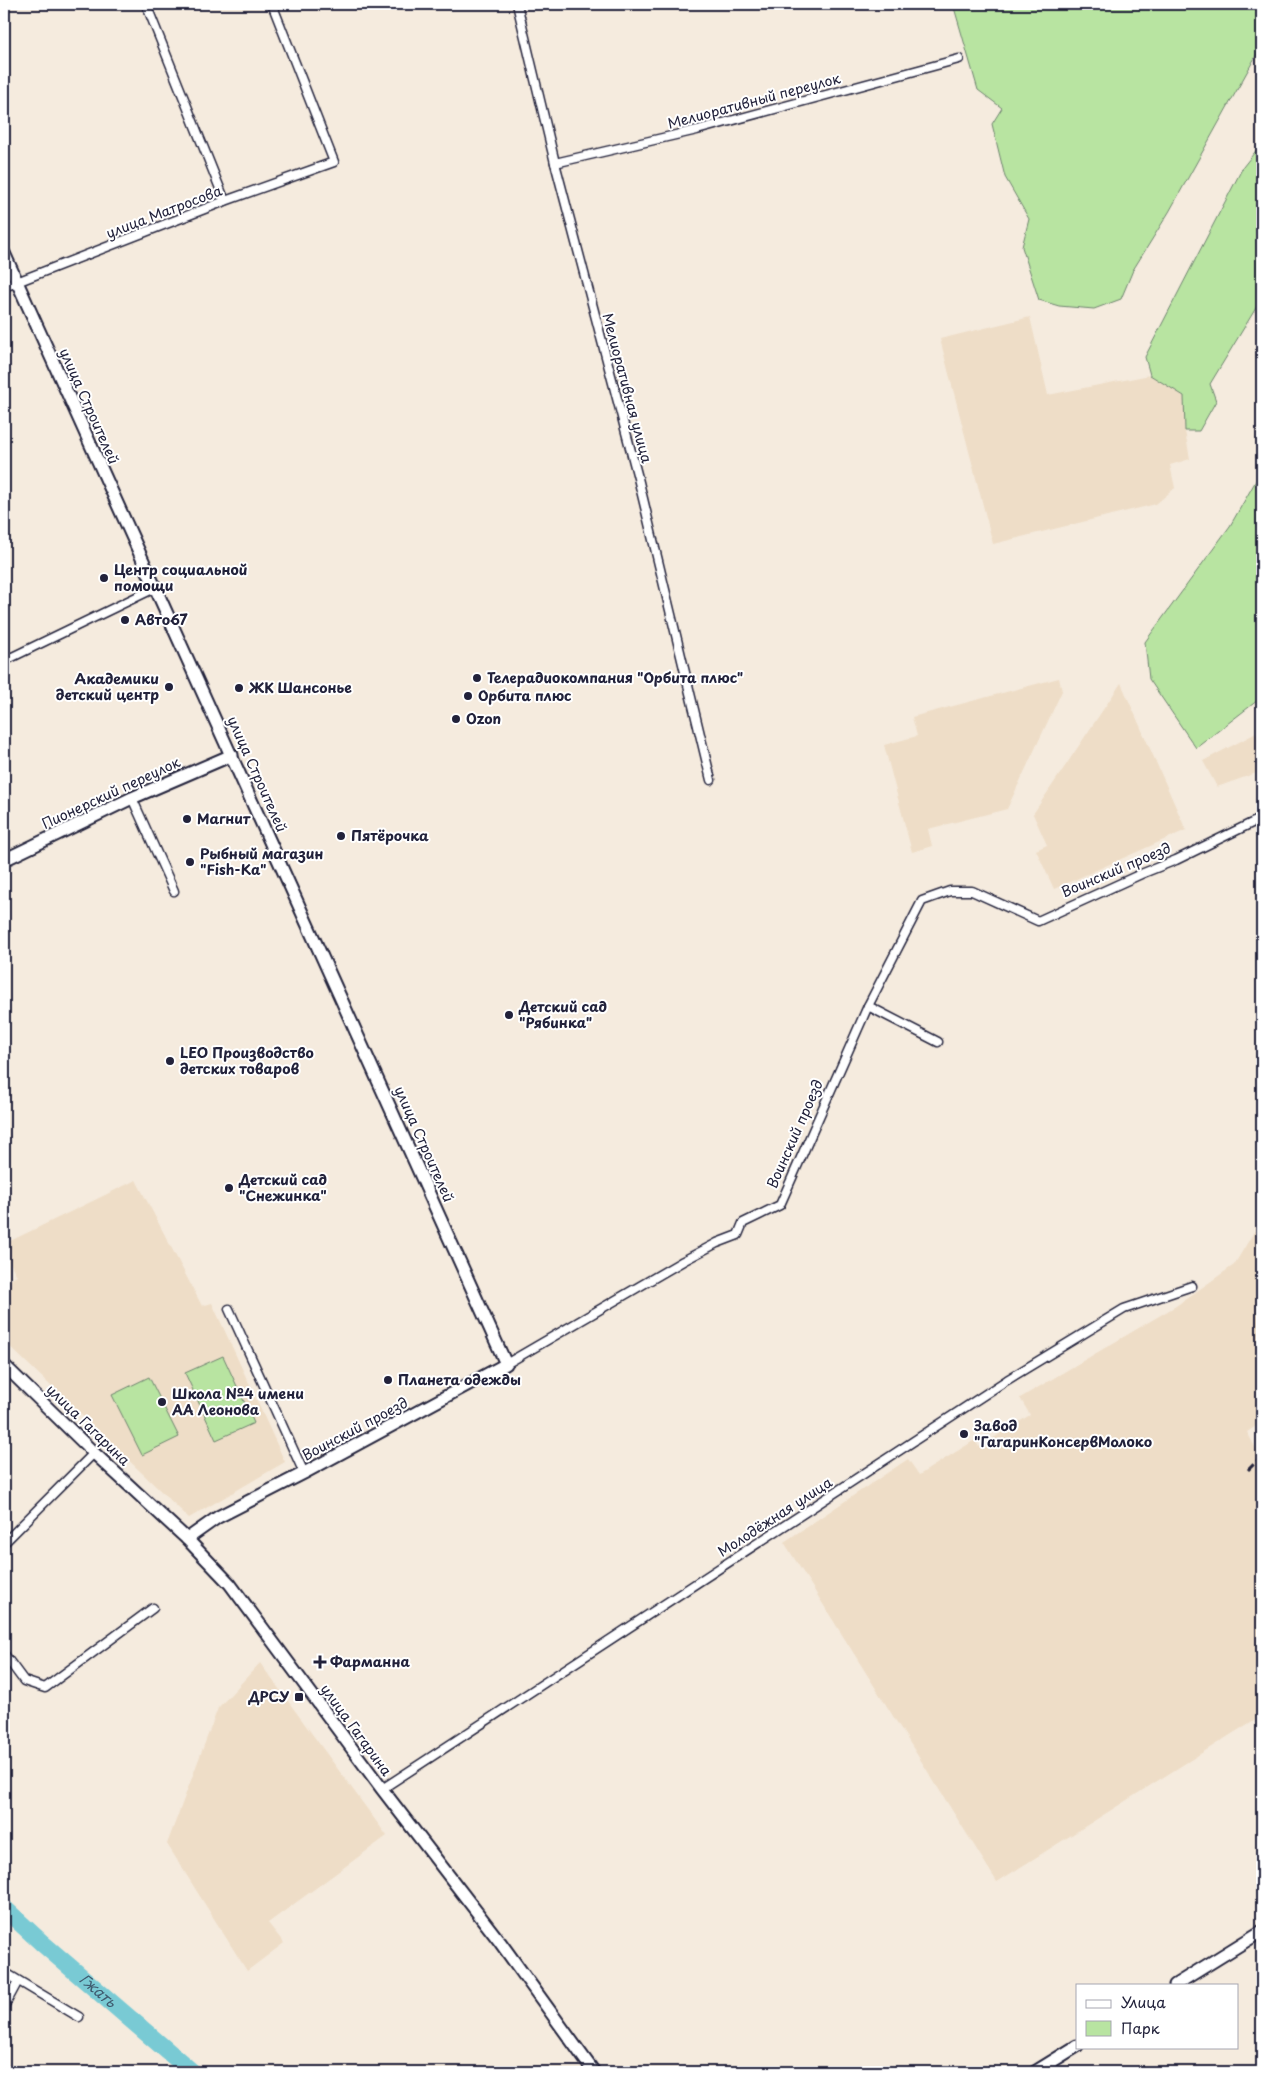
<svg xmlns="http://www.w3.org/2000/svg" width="1266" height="2076" viewBox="0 0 1266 2076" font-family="'Playpen Sans',sans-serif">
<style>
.built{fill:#eeddc7}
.green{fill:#b8e4a1;stroke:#6d836e}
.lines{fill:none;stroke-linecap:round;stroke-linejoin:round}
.river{stroke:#79cad4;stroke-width:18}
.street-casing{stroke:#22223b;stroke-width:11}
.secondary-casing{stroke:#22223b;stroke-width:15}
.street{stroke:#fff;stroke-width:8}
.secondary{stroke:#fff;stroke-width:11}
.rail{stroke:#22223b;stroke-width:3;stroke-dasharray:8 4;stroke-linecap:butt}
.poi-dot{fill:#22223b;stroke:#fff;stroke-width:2}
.labels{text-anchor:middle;stroke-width:4;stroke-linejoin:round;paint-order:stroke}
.street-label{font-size:14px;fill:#22223b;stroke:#fff}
.poi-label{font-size:14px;font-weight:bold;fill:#22223b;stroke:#fff;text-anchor:start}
.water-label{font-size:15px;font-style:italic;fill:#405d71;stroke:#fff}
</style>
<rect width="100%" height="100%" fill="#f5ebde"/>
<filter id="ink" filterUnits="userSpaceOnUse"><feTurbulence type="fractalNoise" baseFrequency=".02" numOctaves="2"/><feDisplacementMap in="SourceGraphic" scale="10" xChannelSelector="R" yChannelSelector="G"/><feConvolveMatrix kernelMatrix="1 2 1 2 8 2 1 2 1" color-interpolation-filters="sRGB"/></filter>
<g filter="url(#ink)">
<!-- built -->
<g class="built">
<polygon points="1030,317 1048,395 1150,375 1184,396 1185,431 1190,459 1170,465 1175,488 1156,504 993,544 940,339"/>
<polygon points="1059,678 1062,691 1007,809 928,829 932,846 912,852 884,745 917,736 912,717"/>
<polygon points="1121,683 1186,830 1054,889 1036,850 1047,845 1033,814"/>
<polygon points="1262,730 1262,771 1217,787 1203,761"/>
<polygon points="136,1180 202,1306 212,1303 285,1462 189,1518 4,1341 4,1283 17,1276 4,1251 4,1244"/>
<polygon points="1262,1221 1262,1422 1247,1432 1262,1460 1262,1715 997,1882 784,1542 908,1459 919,1475 975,1440 979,1447 1030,1415 1020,1398 1176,1306 1234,1265 1260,1222"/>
<polygon points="260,1663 387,1836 268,1923 284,1943 247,1971 167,1844 218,1708"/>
</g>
<!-- green -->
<g class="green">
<polygon points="953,4 1262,4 1262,45 1169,212 1133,270 1121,299 1094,309 1059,306 1039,300 1022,247 1029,219 1005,177 992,124 1002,108 978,90"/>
<polygon points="1262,143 1262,298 1210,384 1216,401 1199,431 1185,431 1184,396 1150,375 1145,357 1243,167"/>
<polygon points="1262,470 1262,697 1196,748 1149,679 1145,642 1230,526"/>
<polygon points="223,1356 254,1423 216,1440 185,1373"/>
<polygon points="149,1377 179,1437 142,1455 112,1395"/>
</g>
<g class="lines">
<!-- river -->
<path class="river" id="s1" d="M4,1908L42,1943L192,2072"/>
<defs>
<g id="street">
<polyline points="146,4 225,201"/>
<polyline points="517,4 555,163 638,478 711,780"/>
<polyline points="555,163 697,130 959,59"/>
<polyline points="4,287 225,201 334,162 272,4"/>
<polyline points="4,661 155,588"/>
<polyline points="132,798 174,891"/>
<polyline points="868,1006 938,1042"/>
<polyline points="229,1309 304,1473"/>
<polyline points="506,1364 683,1261 717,1243 738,1235 743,1223 780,1205 868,1006 922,901 950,891 972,891 1038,921 1141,874 1176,860 1262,818"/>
<polyline points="4,1543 94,1453"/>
<polyline points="4,1654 24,1681 45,1688 153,1608"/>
<polyline points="382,1789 1007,1380 1124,1309 1192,1286"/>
<polyline points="4,1972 79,2017"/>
<polyline points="4,2007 18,1981"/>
</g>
<g id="secondary">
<polyline points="4,253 506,1364 304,1473 218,1517 187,1539"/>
<polyline points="4,860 132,798 232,755"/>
<polyline points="4,1365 94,1453 187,1539 230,1584 382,1789 500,1942 594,2072"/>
<polyline points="1175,1985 1262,1931"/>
<polyline points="1035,2072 1077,2046"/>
</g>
</defs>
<!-- street casing -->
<use href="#street" class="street-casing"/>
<!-- secondary casing -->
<use href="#secondary" class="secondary-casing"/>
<!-- street -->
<use href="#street" class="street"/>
<!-- secondary -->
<use href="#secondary" class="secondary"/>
<!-- rail -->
<polyline class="rail" points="1248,1470 1262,1456"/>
</g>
</g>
<!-- markers -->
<g class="poi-dot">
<circle cx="104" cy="578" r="5"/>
<circle cx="125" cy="620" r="5"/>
<circle cx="477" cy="678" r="5"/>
<circle cx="169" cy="687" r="5"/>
<circle cx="239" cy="688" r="5"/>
<circle cx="468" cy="696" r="5"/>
<circle cx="456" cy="719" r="5"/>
<circle cx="187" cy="819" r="5"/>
<circle cx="341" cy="836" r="5"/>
<circle cx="190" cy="862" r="5"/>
<circle cx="509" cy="1015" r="5"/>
<circle cx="170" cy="1061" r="5"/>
<circle cx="229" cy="1188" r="5"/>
<circle cx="388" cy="1380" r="5"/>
<circle cx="162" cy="1402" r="5"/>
<circle cx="964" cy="1434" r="5"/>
<path d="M317.5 1654.5h5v5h5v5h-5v5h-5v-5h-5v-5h5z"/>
<rect x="294" y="1692" width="10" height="10" rx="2.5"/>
</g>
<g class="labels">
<!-- street labels -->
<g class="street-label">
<text transform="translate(754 101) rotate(-15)" y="5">Мелиоративный переулок</text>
<text transform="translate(164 212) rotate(-21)" y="5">улица Матросова</text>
<text transform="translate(627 388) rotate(75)" y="5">Мелиоративная улица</text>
<text transform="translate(89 406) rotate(66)" y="5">улица Строителей</text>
<text transform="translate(257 774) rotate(66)" y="5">улица Строителей</text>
<text transform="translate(111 793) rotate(-25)" y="5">Пионерский переулок</text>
<text transform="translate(1116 870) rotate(-23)" y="5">Воинский проезд</text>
<text transform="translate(795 1134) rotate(-66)" y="5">Воинский проезд</text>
<text transform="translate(424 1144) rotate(66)" y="5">улица Строителей</text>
<text transform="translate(88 1425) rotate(44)" y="5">улица Гагарина</text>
<text transform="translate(355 1429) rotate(-28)" y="5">Воинский проезд</text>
<text transform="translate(775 1517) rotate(-33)" y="5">Молодёжная улица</text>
<text transform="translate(356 1730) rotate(54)" y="5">улица Гагарина</text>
</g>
<!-- poi labels -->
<g class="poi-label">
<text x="114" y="575">Центр социальной<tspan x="114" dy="16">помощи</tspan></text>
<text x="135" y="625">Авто67</text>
<text x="487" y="683">Телерадиокомпания "Орбита плюс"</text>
<text x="159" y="684" text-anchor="end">Академики<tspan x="159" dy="16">детский центр</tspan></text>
<text x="249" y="693">ЖК Шансонье</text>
<text x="478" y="701">Орбита плюс</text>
<text x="466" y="724">Ozon</text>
<text x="197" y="824">Магнит</text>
<text x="351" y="841">Пятёрочка</text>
<text x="200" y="859">Рыбный магазин<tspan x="200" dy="16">"Fish-Ка"</tspan></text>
<text x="519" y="1012">Детский сад<tspan x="519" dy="16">"Рябинка"</tspan></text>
<text x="180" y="1058">LEO Производство<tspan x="180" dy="16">детских товаров</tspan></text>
<text x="239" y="1185">Детский сад<tspan x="239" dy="16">"Снежинка"</tspan></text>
<text x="398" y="1385">Планета одежды</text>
<text x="172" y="1399">Школа №4 имени<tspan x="172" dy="16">АА Леонова</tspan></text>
<text x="974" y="1431">Завод<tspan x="974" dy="16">"ГагаринКонсервМолоко</tspan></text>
<text x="330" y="1667">Фарманна</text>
<text x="289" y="1702" text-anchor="end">ДРСУ</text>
</g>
<!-- water labels -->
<g class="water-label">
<text dy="5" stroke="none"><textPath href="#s1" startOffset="125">Гжать</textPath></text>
</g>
</g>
<!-- margin -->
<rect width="1266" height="2076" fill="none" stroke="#fff" stroke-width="20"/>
<rect x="10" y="10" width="1246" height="2056" fill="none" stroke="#22223b" stroke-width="2" filter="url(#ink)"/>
<!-- legend -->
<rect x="1076" y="1984" width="162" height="65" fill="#ffffff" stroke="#a7a7b1"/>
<rect x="1086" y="2000" width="25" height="8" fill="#ffffff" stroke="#a7a7b1"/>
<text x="1121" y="2008" font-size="15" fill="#22223b">Улица</text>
<rect x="1086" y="2021" width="25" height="15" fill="#b8e4a1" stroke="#a7a7b1"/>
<text x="1121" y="2034" font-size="15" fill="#22223b">Парк</text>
</svg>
